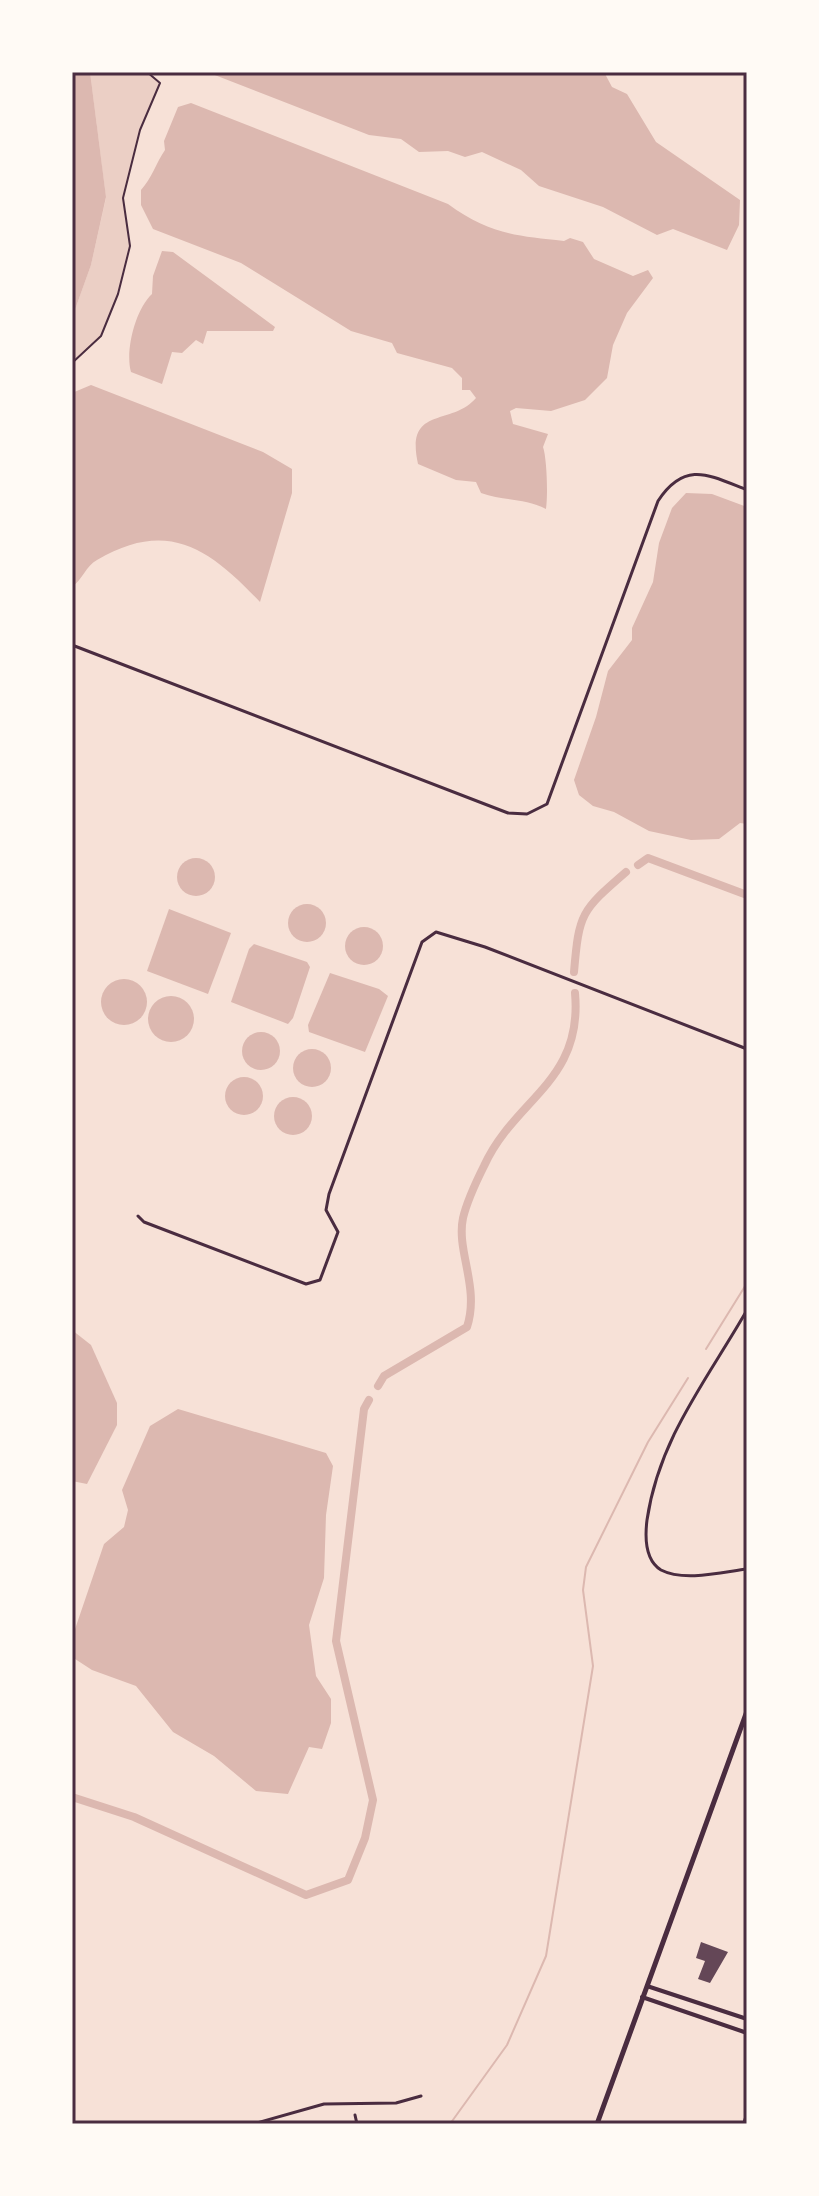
<svg xmlns="http://www.w3.org/2000/svg" width="819" height="2196" viewBox="0 0 819 2196" font-family="Commissioner,sans-serif">
<style>
.green{fill:#ebcfc5}
.water{fill:#dcb8b0}
.lines{fill:none;stroke-linecap:round;stroke-linejoin:round}
.stream{stroke:#dcb8b0;stroke-width:2}
.canal{stroke:#dcb8b0;stroke-width:8}
.building{fill:#644757}
.path{stroke:#4a2c40;stroke-width:2}
.minor{stroke:#4a2c40;stroke-width:3}
.tertiary{stroke:#4a2c40;stroke-width:4}
.primary{stroke:#4a2c40;stroke-width:5}
.neatline{fill:none;stroke:#4a2c40;stroke-width:3}
</style>
<rect width="100%" height="100%" fill="#f7e1d7"/>
<!-- green -->
<polygon class="green" points="90,72 147,72 160,83 140,130 123,198 130,246 118,294 101,336 72,363 72,318 91,265 106,198"/>
<!-- water -->
<g class="water">
<polygon points="72,72 90,72 106,197 91,265 72,318"/>
<polygon points="207,72 604,72 612,87 627,94 656,142 740,200 739,225 727,250 673,229 657,235 603,207 539,186 521,170 482,152 465,157 448,151 419,152 401,139 369,135"/>
<path d="M191,103L448,204C489,234 516,236 564,241L570,238L583,242L594,259L633,276L648,270L653,278L627,313L613,345L607,378L585,400L551,411L516,408L510,411L513,424L548,434L543,447C547,458 548,497 546,509C525,498 503,501 481,493L476,482L456,480L418,464C405,405 451,427 476,398L470,390H462V378L452,368L397,353L392,343L351,331L241,263L153,229L141,205V190C152,178 156,163 165,150L164,141L178,107Z"/>
<path d="M162,251L173,252L275,327L273,331H207L203,344L196,340L182,353L172,352L162,384L131,372C125,351 135,310 152,294L153,276Z"/>
<path d="M91,385L263,452L292,469V493L260,602C210,549 168,518 97,560C86,566 82,580 72,587V393Z"/>
<polygon points="686,493 712,494 747,507 747,824 740,823 719,839 691,840 649,831 614,812 593,806 579,795 574,780 596,717 608,671 632,640 632,628 653,582 659,543 672,508"/>
<circle cx="196" cy="877" r="19"/>
<circle cx="307" cy="923" r="19"/>
<polygon points="169,909 231,933 208,994 147,971"/>
<circle cx="364" cy="946" r="19"/>
<polygon points="254,944 307,962 310,967 293,1018 288,1024 231,1002 249,949"/>
<polygon points="330,973 379,989 388,996 365,1052 309,1032 308,1025"/>
<circle cx="124" cy="1002" r="23"/>
<circle cx="171" cy="1019" r="23"/>
<circle cx="261" cy="1051" r="19"/>
<circle cx="312" cy="1068" r="19"/>
<circle cx="244" cy="1096" r="19"/>
<circle cx="293" cy="1116" r="19"/>
<polygon points="72,1330 91,1345 117,1403 117,1425 87,1484 72,1481"/>
<polygon points="178,1409 326,1453 333,1466 326,1515 324,1578 309,1625 316,1676 331,1699 331,1723 322,1749 309,1747 288,1794 256,1791 214,1756 173,1732 136,1686 92,1670 72,1657 72,1638 104,1544 124,1527 128,1510 122,1490 150,1426"/>
</g>
<g class="lines">
<!-- stream -->
<g class="stream">
<polyline points="706,1349 747,1283"/>
<polyline points="450,2124 507,2045 546,1956 593,1666 583,1590 586,1567 648,1442 688,1378"/>
</g>
<!-- canal -->
<g class="canal">
<polyline points="638,865 648,858 747,895"/>
<path d="M574,972C579,913 581,911 626,872"/>
<path d="M378,1386L384,1376L467,1327C480,1287 456,1251 463,1218C467,1201 476,1182 484,1166C515,1098 583,1082 575,993"/>
<polyline points="72,1797 134,1817 306,1895 348,1880 365,1838 373,1800 336,1641 364,1409 369,1400"/>
</g>
</g>
<!-- building -->
<polygon class="building" points="701,1942 728,1952 710,1983 698,1979 705,1961 696,1958"/>
<g class="lines">
<!-- path -->
<polyline class="path" points="72,363 101,336 118,294 130,246 123,198 140,130 160,83 147,72"/>
<!-- minor -->
<g class="minor">
<path d="M72,645L508,813L527,814L547,804L658,501C685,460 709,475 747,490"/>
<polyline points="138,1216 144,1222 306,1284 320,1280 338,1232 326,1210 329,1194 422,942 436,932 485,947 747,1049"/>
<path d="M747,1310C707,1380 659,1438 647,1520C645,1536 645,1560 661,1570C684,1582 723,1572 747,1569"/>
<polyline points="355,2115 357,2124"/>
<polyline points="253,2124 324,2104 396,2103 421,2096"/>
</g>
<!-- tertiary -->
<g class="tertiary">
<polyline points="647,1986 747,2019"/>
<polyline points="642,1997 747,2033"/>
<polyline points="744,2124 747,2115"/>
</g>
<!-- primary -->
<polyline class="primary" points="597,2124 747,1711"/>
</g>
<!-- border -->
<rect width="819" height="2196" fill="none" stroke="#fffaf5" stroke-width="148"/>
<rect x="74" y="74" width="671" height="2048" class="neatline"/>
</svg>
